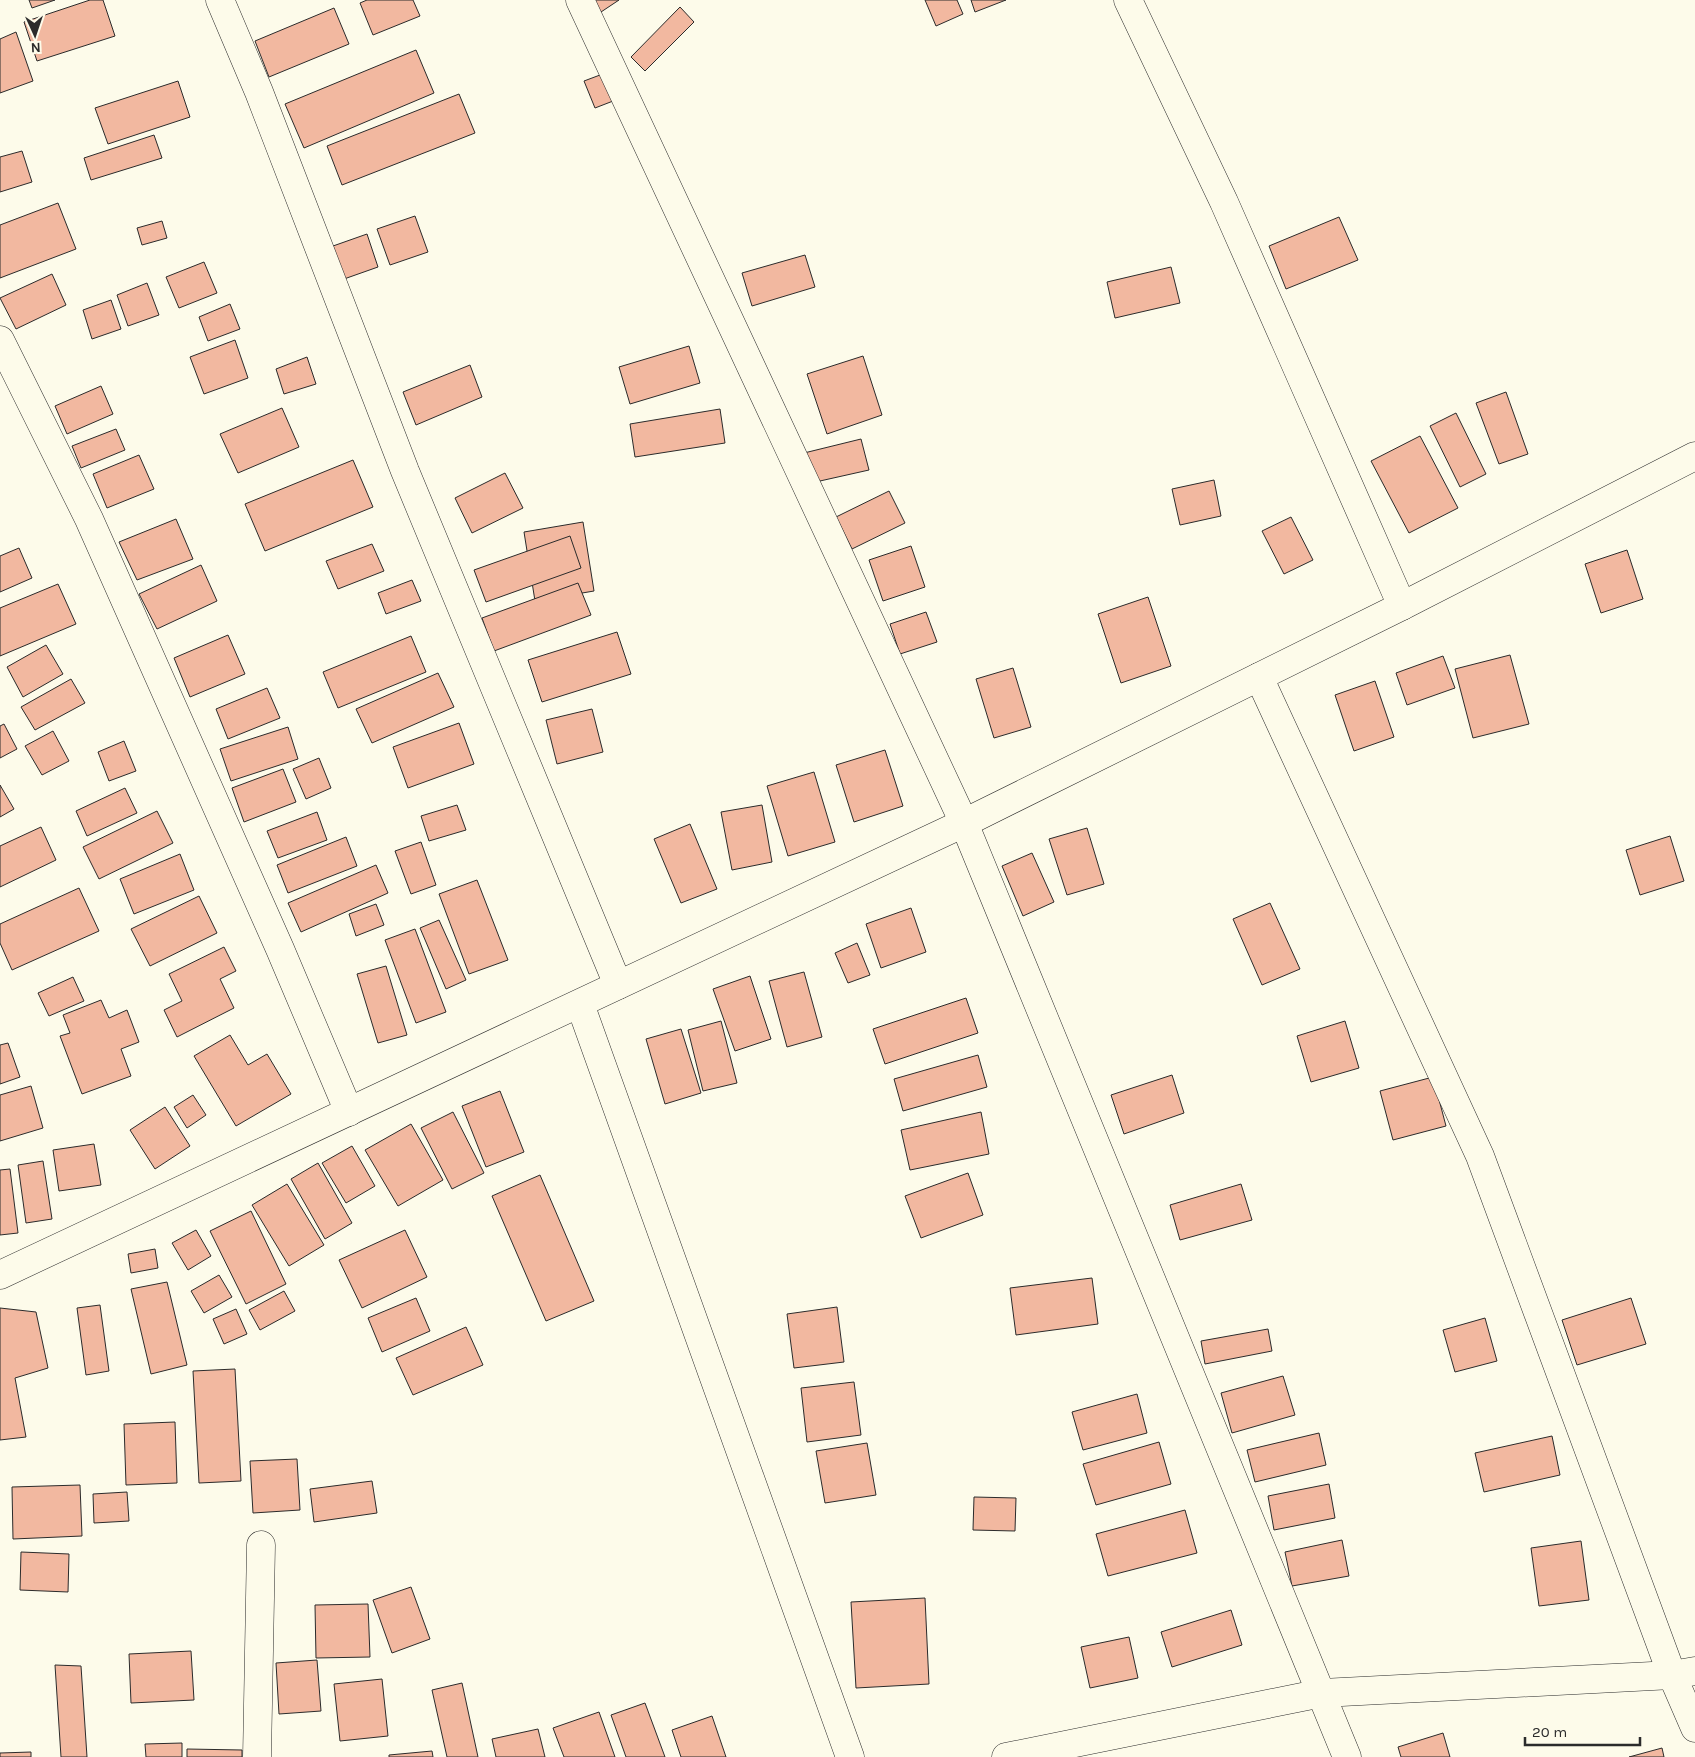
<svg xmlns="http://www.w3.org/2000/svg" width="1695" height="1757" viewBox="0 0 1695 1757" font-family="Karla,sans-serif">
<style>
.building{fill:#f2b8a0;stroke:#2b2b2b}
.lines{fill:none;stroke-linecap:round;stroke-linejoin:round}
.street-casing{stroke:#2b2b2b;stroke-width:29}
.secondary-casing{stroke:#2b2b2b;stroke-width:29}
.street{stroke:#fdfbea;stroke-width:28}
.secondary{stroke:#fdfbea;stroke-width:28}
</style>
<rect width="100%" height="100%" fill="#fdfbea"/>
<!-- building -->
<g class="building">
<polygon points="29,0 55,0 32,8"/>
<polygon points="90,0 103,0 115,36 37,61 24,22"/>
<polygon points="367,0 413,0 420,16 373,35 360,3"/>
<polygon points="579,0 619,0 592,18"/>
<polygon points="925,0 957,0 963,14 936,26"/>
<polygon points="971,0 1006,0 975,12"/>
<polygon points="680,7 694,22 645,71 631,57"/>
<polygon points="334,8 349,44 269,77 255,41"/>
<polygon points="16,32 33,81 0,93 0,39"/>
<polygon points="416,50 434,93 304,148 285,104"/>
<polygon points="616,69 626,96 595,108 584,81"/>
<polygon points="178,81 190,117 108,144 95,108"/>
<polygon points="459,94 475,133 342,185 327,146"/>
<polygon points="154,135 162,158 91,180 84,158"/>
<polygon points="22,151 32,182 0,192 0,157"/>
<polygon points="58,203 76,249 0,278 0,225"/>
<polygon points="415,216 428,252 390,265 377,229"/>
<polygon points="1339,217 1358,260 1286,289 1269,246"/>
<polygon points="162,221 167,238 142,245 137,228"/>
<polygon points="367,234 378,267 344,279 333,246"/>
<polygon points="805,255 815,287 752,306 742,273"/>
<polygon points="204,262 217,293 179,308 166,277"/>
<polygon points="1171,267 1180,303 1115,318 1107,282"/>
<polygon points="52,274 66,305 16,329 0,298"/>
<polygon points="147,283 159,315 128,326 117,295"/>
<polygon points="111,300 121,329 92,339 83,310"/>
<polygon points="230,304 240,329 208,341 199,317"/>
<polygon points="235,340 248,378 204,394 190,357"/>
<polygon points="689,346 700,383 630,404 619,367"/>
<polygon points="863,356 882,415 827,434 807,374"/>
<polygon points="307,357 316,384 284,394 276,369"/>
<polygon points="470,365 482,397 416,425 403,392"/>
<polygon points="101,386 113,414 67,434 55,406"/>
<polygon points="1506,392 1528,454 1499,464 1476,403"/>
<polygon points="282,408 299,447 238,473 220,434"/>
<polygon points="720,409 725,443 635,457 630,424"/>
<polygon points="1456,413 1486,474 1460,487 1430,426"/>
<polygon points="116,429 125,450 81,468 72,446"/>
<polygon points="1420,436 1458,508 1409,533 1371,461"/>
<polygon points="861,439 869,470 811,483 804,453"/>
<polygon points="139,455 154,489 107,508 93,474"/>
<polygon points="353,460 373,507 265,551 245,504"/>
<polygon points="505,473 523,508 472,533 455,498"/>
<polygon points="1214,480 1221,516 1180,525 1172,489"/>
<polygon points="889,491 905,523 852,549 836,517"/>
<polygon points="1291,517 1313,560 1284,574 1262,531"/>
<polygon points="176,519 193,559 137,580 119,542"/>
<polygon points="583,522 594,591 535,601 524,532"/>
<polygon points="570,536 581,568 486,602 474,570"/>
<polygon points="372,544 384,571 338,589 326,561"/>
<polygon points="911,546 925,587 883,601 869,560"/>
<polygon points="19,548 32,578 0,592 0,556"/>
<polygon points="1627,550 1643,599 1601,613 1585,564"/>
<polygon points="201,565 217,601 157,629 139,594"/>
<polygon points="412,580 421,601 386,614 378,593"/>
<polygon points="578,583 591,615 494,651 482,618"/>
<polygon points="58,584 76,624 0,656 0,608"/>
<polygon points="1148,597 1171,666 1121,683 1098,614"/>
<polygon points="926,612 937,642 900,654 890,624"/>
<polygon points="617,632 631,674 542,702 528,660"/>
<polygon points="228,635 245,674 190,697 174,658"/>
<polygon points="411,636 426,672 338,708 323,672"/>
<polygon points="46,645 63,674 23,697 7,667"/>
<polygon points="1510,655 1529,724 1473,738 1455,669"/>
<polygon points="1443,656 1455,688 1407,705 1396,673"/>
<polygon points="1013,668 1031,727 994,738 976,679"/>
<polygon points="438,673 454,707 372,743 356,709"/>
<polygon points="71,679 85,703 35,730 21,707"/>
<polygon points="1375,681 1394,737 1354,751 1335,695"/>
<polygon points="267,688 280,718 228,739 216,709"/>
<polygon points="592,709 603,752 557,764 546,720"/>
<polygon points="459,723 474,764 408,788 393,747"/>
<polygon points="4,724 17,749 0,758 0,726"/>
<polygon points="288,727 298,759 231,781 220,749"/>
<polygon points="53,731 69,761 42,775 25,746"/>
<polygon points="124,741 136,771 109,781 98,752"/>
<polygon points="885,750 903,806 854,822 836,765"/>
<polygon points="319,758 331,788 306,799 293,769"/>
<polygon points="283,769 296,802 244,822 232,788"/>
<polygon points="814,772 835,842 788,856 767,786"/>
<polygon points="0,785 14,809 0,817"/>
<polygon points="125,788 137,813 87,836 76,811"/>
<polygon points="457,805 466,830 429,841 421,816"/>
<polygon points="762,805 772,862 732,870 721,812"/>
<polygon points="157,811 173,843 99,879 83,847"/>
<polygon points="317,812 327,840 278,858 267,831"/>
<polygon points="690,824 717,889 681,903 654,839"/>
<polygon points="41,827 56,860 0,887 0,846"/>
<polygon points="1087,828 1104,884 1067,895 1049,839"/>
<polygon points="1670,836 1684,881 1640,895 1626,850"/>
<polygon points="346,837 357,866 288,893 277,865"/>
<polygon points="421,842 436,885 411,894 395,851"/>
<polygon points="1032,853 1054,902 1023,916 1002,866"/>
<polygon points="180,854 194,890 134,914 120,879"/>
<polygon points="376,865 388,893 301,932 288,903"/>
<polygon points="477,880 508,960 469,974 439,894"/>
<polygon points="79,888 99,931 12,970 0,943 0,924"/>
<polygon points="199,896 217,933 150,966 131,929"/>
<polygon points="1270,903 1300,969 1262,985 1233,919"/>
<polygon points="376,904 384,925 356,936 349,914"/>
<polygon points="911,908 926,952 881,968 866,924"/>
<polygon points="439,920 466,980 446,989 420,928"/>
<polygon points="415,929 446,1012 416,1023 385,940"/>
<polygon points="857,943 870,975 848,983 835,953"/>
<polygon points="224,947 236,971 220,979 234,1008 177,1037 164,1010 182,1001 169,974"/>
<polygon points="386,966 407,1035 378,1043 357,974"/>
<polygon points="804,972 822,1037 787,1047 769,981"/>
<polygon points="750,976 771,1039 735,1051 713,989"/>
<polygon points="73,977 84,1001 49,1016 38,993"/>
<polygon points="966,998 978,1033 885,1064 873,1029"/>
<polygon points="101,1000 109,1018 127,1010 139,1042 121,1049 131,1076 82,1094 60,1036 70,1033 63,1015"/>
<polygon points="721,1021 737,1083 703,1091 688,1030"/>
<polygon points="1345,1021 1359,1068 1311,1082 1297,1036"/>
<polygon points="681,1029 701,1093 665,1104 646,1039"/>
<polygon points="230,1035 248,1065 267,1054 291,1094 236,1126 194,1056"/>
<polygon points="8,1043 20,1077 0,1084 0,1045"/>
<polygon points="978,1055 987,1087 903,1111 894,1079"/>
<polygon points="1172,1075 1184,1113 1124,1134 1111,1095"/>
<polygon points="1433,1077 1446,1126 1393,1140 1380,1091"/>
<polygon points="31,1086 43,1128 0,1141 0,1095"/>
<polygon points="500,1091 524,1152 486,1167 462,1106"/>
<polygon points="193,1095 206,1115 187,1128 174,1107"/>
<polygon points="165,1107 190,1146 155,1169 130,1130"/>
<polygon points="453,1112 484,1173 452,1189 421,1128"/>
<polygon points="981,1112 989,1154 910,1170 901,1130"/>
<polygon points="411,1124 443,1180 398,1206 365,1150"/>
<polygon points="94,1144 101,1185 59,1191 53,1150"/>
<polygon points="352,1146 375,1186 346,1203 322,1163"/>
<polygon points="43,1161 52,1219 26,1223 18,1165"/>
<polygon points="318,1163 352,1223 325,1239 291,1179"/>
<polygon points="10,1169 18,1233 0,1235 0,1170"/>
<polygon points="968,1173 983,1215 921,1238 905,1196"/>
<polygon points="540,1175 594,1301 546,1321 492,1196"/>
<polygon points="287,1184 324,1245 289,1266 252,1205"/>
<polygon points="1241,1184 1252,1220 1180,1240 1170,1205"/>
<polygon points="251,1211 286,1284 246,1304 210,1231"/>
<polygon points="196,1230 211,1256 188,1270 172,1243"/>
<polygon points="405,1230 427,1277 362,1308 339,1260"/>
<polygon points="155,1249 158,1268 131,1273 128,1254"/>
<polygon points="219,1275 232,1297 204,1313 191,1291"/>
<polygon points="1092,1278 1098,1324 1016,1335 1010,1288"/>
<polygon points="167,1282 187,1365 151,1374 131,1289"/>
<polygon points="284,1291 295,1311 260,1330 249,1310"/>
<polygon points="416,1298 430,1331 382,1352 368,1318"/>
<polygon points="1631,1298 1646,1344 1577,1365 1562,1320"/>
<polygon points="100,1305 109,1371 86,1375 77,1308"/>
<polygon points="837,1307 844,1362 794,1368 787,1314"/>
<polygon points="0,1308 36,1312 48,1368 15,1378 26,1437 0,1440"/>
<polygon points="236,1309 247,1334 224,1344 213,1319"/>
<polygon points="1485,1318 1497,1361 1455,1372 1443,1330"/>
<polygon points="466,1327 483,1365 413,1395 396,1358"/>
<polygon points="1268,1329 1272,1351 1205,1364 1201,1341"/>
<polygon points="235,1369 241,1481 199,1483 193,1371"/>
<polygon points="1283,1376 1295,1415 1232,1433 1221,1393"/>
<polygon points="854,1382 861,1435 807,1442 801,1388"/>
<polygon points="1137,1394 1147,1433 1083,1450 1072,1412"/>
<polygon points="175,1422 177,1483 126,1485 124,1424"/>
<polygon points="1319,1433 1326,1465 1255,1482 1247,1450"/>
<polygon points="1552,1436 1560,1475 1484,1492 1475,1453"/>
<polygon points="1159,1442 1171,1484 1096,1505 1083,1464"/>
<polygon points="867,1443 876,1495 825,1503 816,1451"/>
<polygon points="297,1459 300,1510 253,1513 250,1461"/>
<polygon points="372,1481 377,1513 314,1522 310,1489"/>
<polygon points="1329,1484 1335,1518 1274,1530 1268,1496"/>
<polygon points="80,1485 82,1536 13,1539 12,1487"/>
<polygon points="127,1492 129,1521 94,1523 93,1494"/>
<polygon points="974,1497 1016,1498 1015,1531 973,1530"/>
<polygon points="1185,1510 1197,1553 1108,1576 1096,1534"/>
<polygon points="1342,1540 1349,1576 1292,1586 1285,1552"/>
<polygon points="1581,1541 1589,1600 1539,1606 1531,1548"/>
<polygon points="21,1552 69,1554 68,1592 20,1590"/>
<polygon points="411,1587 430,1639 392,1653 373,1600"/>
<polygon points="925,1598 929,1684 856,1688 851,1602"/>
<polygon points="368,1604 370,1657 316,1658 315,1605"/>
<polygon points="1231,1610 1242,1645 1172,1667 1161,1632"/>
<polygon points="1129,1637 1138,1678 1090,1688 1081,1647"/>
<polygon points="191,1651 194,1700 131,1703 129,1654"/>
<polygon points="317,1660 321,1711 279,1714 276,1663"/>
<polygon points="55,1665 81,1666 87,1757 61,1757"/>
<polygon points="382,1679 388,1736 340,1741 334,1684"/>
<polygon points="462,1683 478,1757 447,1757 432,1690"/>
<polygon points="645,1703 665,1757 626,1757 611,1715"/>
<polygon points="599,1712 615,1757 564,1757 553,1728"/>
<polygon points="712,1716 726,1757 681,1757 672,1730"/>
<polygon points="538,1729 545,1757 496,1757 492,1739"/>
<polygon points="1443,1733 1450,1757 1401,1757 1398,1747"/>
<polygon points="182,1743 182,1757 146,1757 145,1744"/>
<polygon points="1662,1748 1664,1757 1629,1757"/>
<polygon points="187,1749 242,1750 242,1757 187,1757"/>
<polygon points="432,1751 433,1757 389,1757 389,1755"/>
<polygon points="31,1752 31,1757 0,1757 0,1753"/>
</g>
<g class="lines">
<defs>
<g id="street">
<polyline points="220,0 259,92 405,471 618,985"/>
<polyline points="580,0 964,823 1347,1757"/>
<polyline points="1128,0 1224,202 1402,606"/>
<polyline points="0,340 89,519 280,949 349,1112"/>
<polyline points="1259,677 1480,1156 1672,1675 1695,1728"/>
<polyline points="580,1004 850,1757"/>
<polyline points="257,1757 261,1545"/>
<polyline points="1006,1757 1322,1693 1672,1675 1695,1671"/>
</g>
<polyline id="secondary" points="0,1275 964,823 1402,606 1695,456"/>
</defs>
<!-- street casing -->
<use href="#street" class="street-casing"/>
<!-- secondary casing -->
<use href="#secondary" class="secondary-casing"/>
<!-- street -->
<use href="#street" class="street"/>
<!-- secondary -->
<use href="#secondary" class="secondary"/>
</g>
<!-- north arrow -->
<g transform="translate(35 35) rotate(177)" stroke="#fdfbea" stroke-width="4" paint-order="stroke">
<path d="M0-4L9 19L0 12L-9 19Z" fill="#2b2b2b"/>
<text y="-8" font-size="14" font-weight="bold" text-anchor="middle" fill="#2b2b2b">N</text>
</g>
<!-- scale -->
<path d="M1525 1737v8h115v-8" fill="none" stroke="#2b2b2b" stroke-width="2.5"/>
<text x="1532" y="1737" font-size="15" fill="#2b2b2b" stroke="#fdfbea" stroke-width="4" paint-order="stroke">20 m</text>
</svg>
